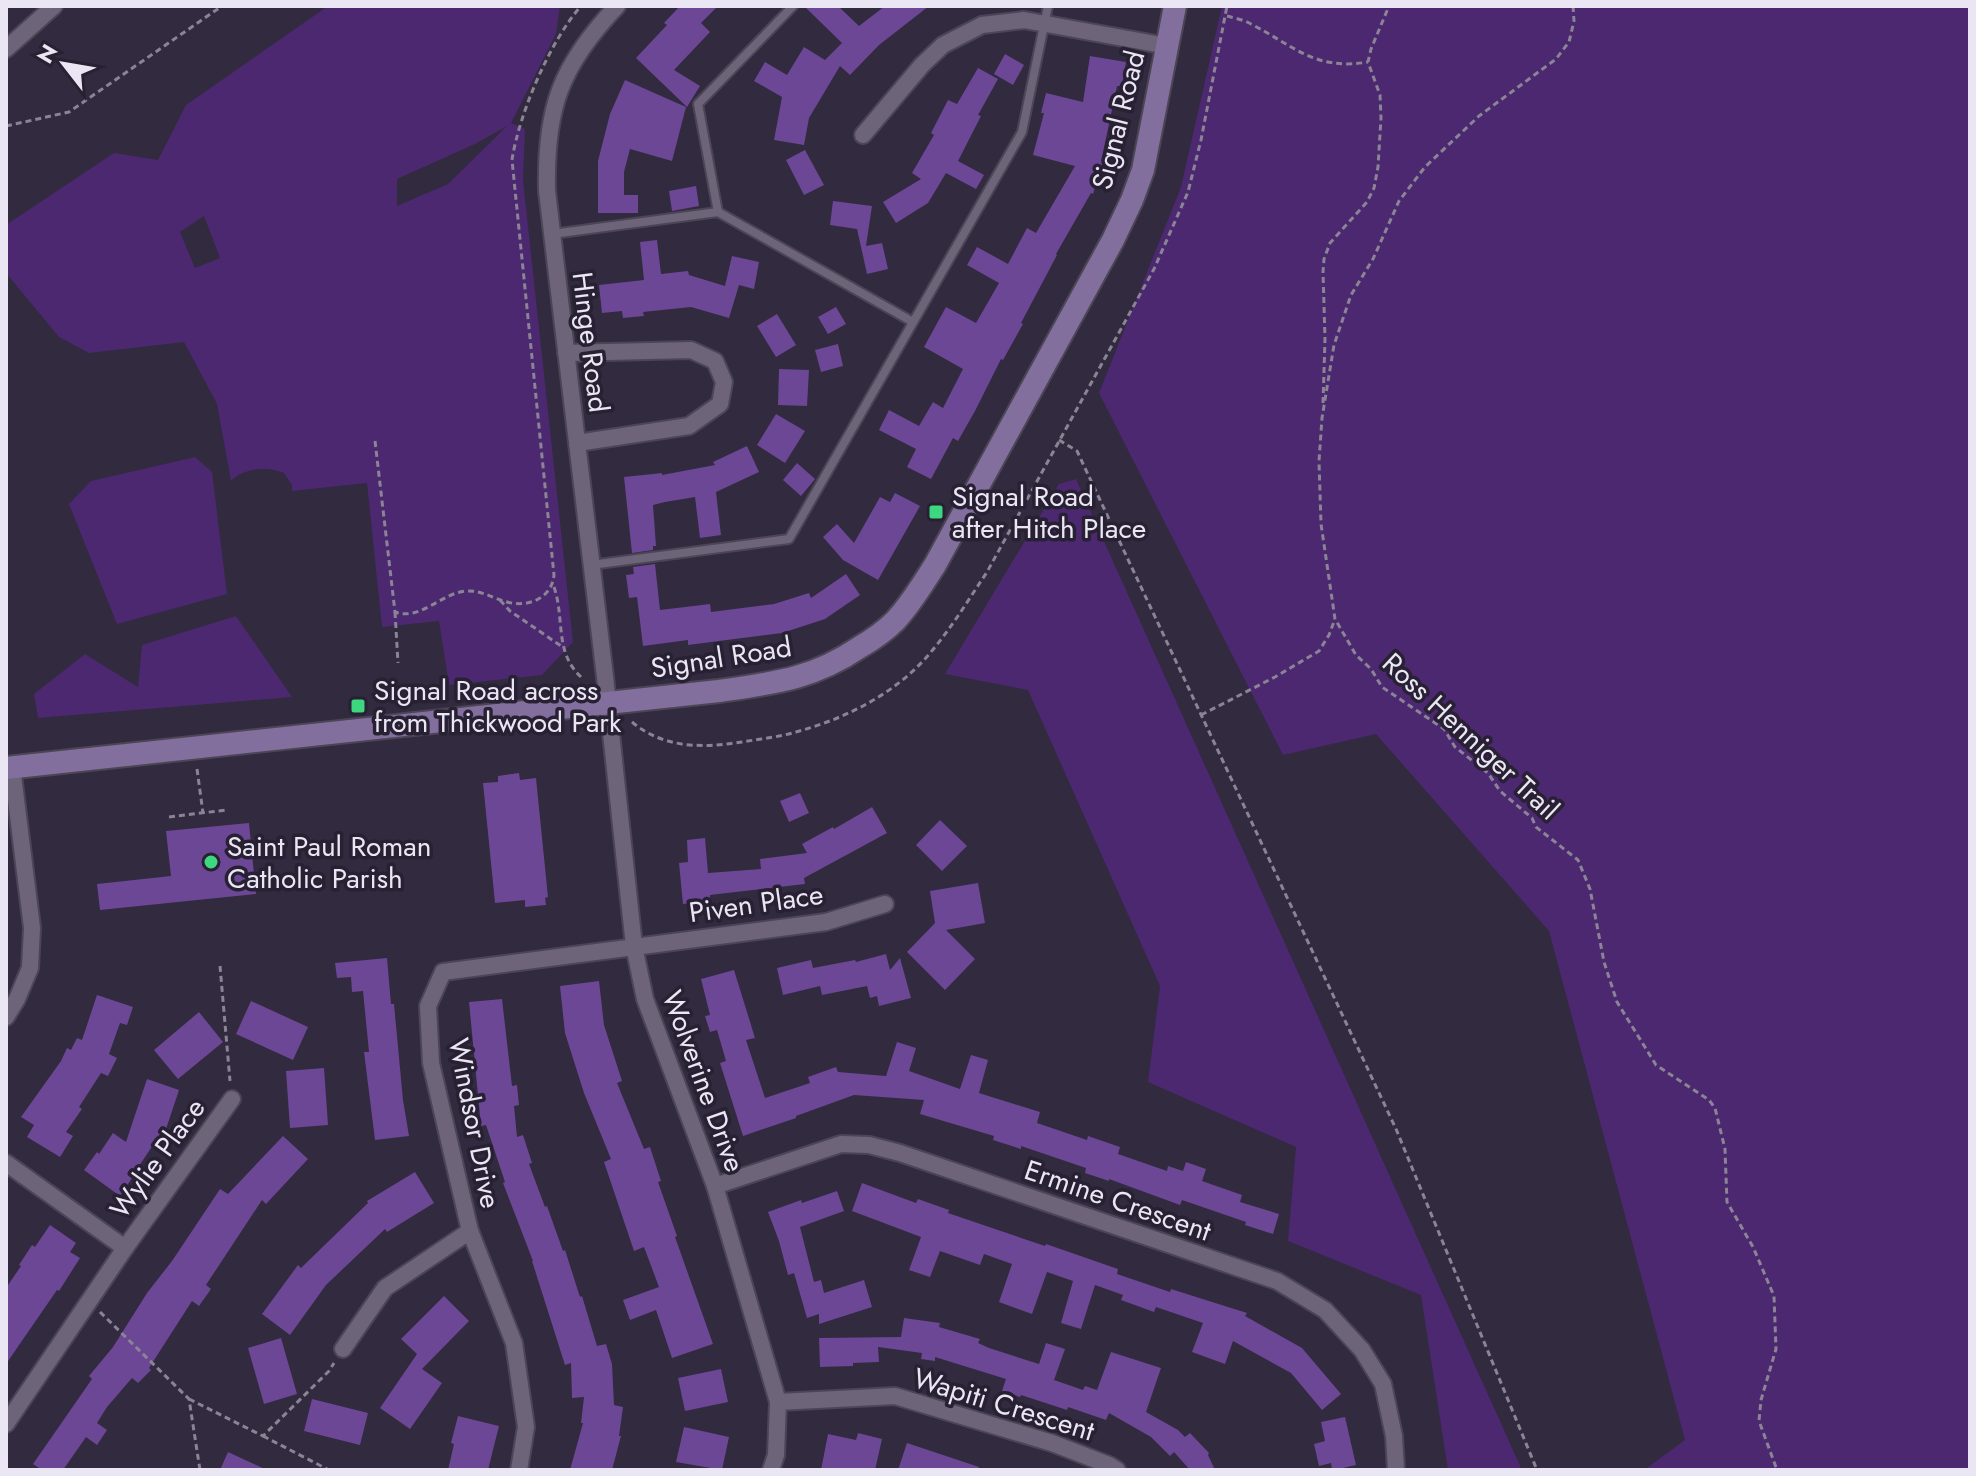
<svg xmlns="http://www.w3.org/2000/svg" width="1976" height="1476" viewBox="0 0 1976 1476" font-family="Jost,sans-serif">
<style>
.green{fill:#4b2870;fill-rule:evenodd}
.building{fill:#6b4796}
.lines{fill:none;stroke-linecap:round;stroke-linejoin:round}
.lane-casing{stroke:#4c4556;stroke-width:12}
.street-casing{stroke:#4c4556;stroke-width:20}
.secondary-casing{stroke:#4c4556;stroke-width:26}
.path{stroke:#8b8495;stroke-width:3;stroke-dasharray:6 4;stroke-linecap:butt}
.lane{stroke:#6d647a;stroke-width:8}
.street{stroke:#6d647a;stroke-width:16}
.secondary{stroke:#836f9e;stroke-width:22}
.poi-dot{fill:#3cd77e;stroke:#282033;stroke-width:3}
.labels{text-anchor:middle;stroke-width:7;stroke-linejoin:round;paint-order:stroke}
.street-label{font-size:28px;fill:#ebe6f3;stroke:#282033}
.poi-label{font-size:28px;fill:#ebe6f3;stroke:#282033;text-anchor:start}
</style>
<rect width="100%" height="100%" fill="#322a3e"/>
<!-- green -->
<g class="green">
<path d="M328,6H560L556,34L511,123L525,129L523,180L573,642L542,675L449,685L439,621L382,627L367,483L292,491V485L284,473C268,466 243,468 231,481L217,404L184,342L89,353L59,337L6,273V225L114,153L158,160L186,105ZM507,126L448,184L397,206V179L475,144ZM204,216L220,258L195,268L180,232Z"/>
<polygon points="1222,6 1970,6 1970,1470 1644,1470 1685,1440 1549,931 1376,734 1283,755 1099,393 1181,187"/>
<polygon points="195,457 212,472 227,594 117,624 69,504 91,481"/>
<polygon points="1076,479 1522,1470 1448,1470 1421,1295 1288,1241 1296,1147 1148,1082 1160,986 1028,690 945,674 1059,484"/>
<polygon points="236,616 292,697 38,718 34,694 85,654 138,687 142,645"/>
</g>
<!-- building -->
<g class="building">
<polygon points="680,6 718,6 701,23 710,32 674,70 700,86 687,107 636,58 667,25 664,23"/>
<polygon points="804,6 838,6 859,26 885,6 929,6 879,45 850,75 840,66 809,118 804,145 774,140 782,97 754,81 765,62 787,75 804,47 825,60 842,43"/>
<polygon points="1005,54 1024,65 1013,85 994,74"/>
<polygon points="1090,56 1126,62 1122,86 1117,86 1102,157 1104,157 1093,194 1091,193 1056,254 1057,255 1021,323 1023,324 1003,360 1001,359 975,411 958,441 953,438 931,479 907,467 916,449 879,430 889,410 919,426 933,402 943,408 963,369 924,347 946,307 976,323 999,283 967,265 977,247 1008,264 1027,228 1036,233 1075,166 1033,155 1044,113 1041,113 1046,93 1083,102"/>
<polygon points="978,68 998,79 978,115 981,116 958,161 984,175 976,189 946,173 928,203 896,223 883,202 921,179 912,173 934,135 931,133 948,100 957,104"/>
<polygon points="625,80 686,107 672,161 630,149 624,172 624,195 638,195 638,213 598,213 598,161 610,114"/>
<polygon points="805,150 824,185 804,195 786,160"/>
<polygon points="696,186 699,206 672,211 669,191"/>
<polygon points="833,201 872,206 866,246 882,243 888,269 867,274 857,229 830,225"/>
<polygon points="657,240 661,274 688,271 689,275 725,286 732,256 759,262 754,289 739,285 729,318 691,307 643,312 644,316 623,318 622,311 602,313 599,285 644,280 640,242"/>
<polygon points="836,307 846,324 828,334 818,317"/>
<polygon points="777,314 796,345 776,357 757,326"/>
<polygon points="838,344 843,366 821,372 815,350"/>
<polygon points="779,369 809,370 807,406 778,405"/>
<polygon points="776,414 805,431 785,463 757,445"/>
<polygon points="747,446 759,472 716,492 721,535 700,538 695,497 665,502 653,505 656,546 653,546 653,550 632,553 624,477 662,473 662,475 715,465 713,462"/>
<polygon points="797,463 815,479 801,496 783,480"/>
<polygon points="895,493 920,506 878,580 843,560 823,537 837,524 854,543 880,497 890,502"/>
<polygon points="655,564 660,610 710,604 711,612 774,604 809,593 811,598 846,574 860,595 825,619 782,633 688,645 688,640 643,646 637,597 629,598 626,575 634,574 633,567"/>
<polygon points="519,773 520,780 536,778 548,897 545,898 546,905 525,907 525,900 495,903 483,783 498,782 498,776"/>
<polygon points="800,793 809,813 789,822 780,801"/>
<polygon points="872,807 887,833 804,878 805,884 710,895 710,901 683,904 679,863 688,862 687,840 705,838 708,873 761,869 760,859 807,853 802,844 833,827 834,829"/>
<polygon points="940,820 967,846 942,871 916,845"/>
<polygon points="249,823 256,894 100,910 97,884 171,876 166,831"/>
<polygon points="978,883 985,923 946,930 975,959 945,990 907,952 935,923 930,891"/>
<polygon points="886,954 890,970 900,958 911,998 879,1006 877,996 870,998 867,986 822,995 820,986 783,995 777,968 811,960 813,968 855,960 856,962"/>
<polygon points="387,958 391,1004 394,1004 403,1100 409,1136 375,1140 364,1052 369,1052 363,991 352,992 351,977 337,978 335,963"/>
<polygon points="734,970 755,1038 746,1040 765,1098 810,1083 808,1077 836,1067 838,1072 886,1076 897,1042 916,1048 909,1071 960,1089 971,1055 988,1060 979,1093 1040,1112 1037,1123 1087,1140 1088,1136 1120,1147 1118,1154 1167,1171 1168,1166 1183,1171 1186,1162 1206,1169 1202,1181 1242,1195 1240,1202 1279,1214 1273,1234 1245,1225 1246,1222 1182,1200 1180,1205 1109,1179 1109,1181 1085,1173 1086,1168 1021,1146 1021,1149 993,1140 994,1136 920,1114 924,1100 854,1095 796,1116 796,1118 743,1136 720,1063 726,1061 717,1030 710,1032 705,1016 710,1015 701,979"/>
<polygon points="599,981 604,1025 622,1081 617,1083 644,1149 650,1147 661,1181 658,1182 677,1236 675,1237 713,1344 672,1358 656,1310 630,1320 623,1300 659,1287 644,1247 634,1251 604,1162 611,1159 584,1093 565,1033 560,986"/>
<polygon points="97,995 133,1007 127,1025 120,1023 109,1054 117,1058 108,1076 101,1073 79,1107 82,1109 66,1132 73,1136 60,1157 27,1137 34,1125 21,1117 61,1061 67,1048 71,1050 77,1038 82,1040"/>
<polygon points="502,999 512,1086 517,1085 519,1105 514,1106 517,1137 523,1135 532,1163 529,1164 545,1207 547,1206 563,1251 565,1250 580,1297 582,1296 597,1346 606,1344 612,1364 614,1405 623,1407 619,1436 621,1436 612,1470 570,1470 583,1423 581,1423 584,1397 572,1398 571,1363 565,1365 532,1261 533,1261 503,1183 505,1182 486,1125 481,1126 469,1002"/>
<polygon points="251,1001 308,1027 293,1060 236,1034"/>
<polygon points="199,1012 223,1042 178,1079 154,1050"/>
<polygon points="324,1068 328,1125 290,1128 286,1071"/>
<polygon points="147,1079 179,1090 160,1147 153,1145 139,1166 150,1173 142,1184 132,1178 120,1196 84,1170 97,1152 99,1154 113,1133 126,1142"/>
<polygon points="283,1136 308,1159 266,1204 262,1200 206,1285 211,1289 199,1306 192,1301 149,1368 151,1370 138,1383 132,1378 107,1407 97,1423 107,1430 97,1445 86,1437 63,1470 42,1470 33,1464 92,1379 89,1376 113,1347 147,1293 172,1261 220,1189 228,1194"/>
<polygon points="415,1172 434,1203 387,1232 385,1229 326,1285 290,1335 262,1314 298,1265 301,1268 368,1203 367,1201"/>
<polygon points="862,1183 916,1203 918,1199 949,1210 948,1213 998,1230 1045,1246 1046,1244 1118,1269 1117,1274 1170,1292 1171,1289 1247,1313 1245,1316 1302,1348 1341,1394 1322,1410 1291,1373 1233,1341 1225,1364 1192,1352 1203,1323 1156,1307 1154,1312 1121,1300 1123,1295 1095,1285 1081,1329 1061,1323 1073,1281 1047,1272 1032,1314 999,1302 1012,1264 984,1254 980,1265 940,1251 930,1277 909,1270 921,1237 852,1211"/>
<polygon points="837,1191 844,1211 800,1227 814,1282 821,1280 824,1293 864,1280 872,1307 819,1324 819,1314 807,1318 794,1273 788,1275 779,1241 768,1212 801,1200 802,1203"/>
<polygon points="50,1225 76,1243 70,1252 80,1258 59,1291 57,1290 6,1364 6,1288 21,1266 19,1265 32,1245 35,1247"/>
<polygon points="444,1296 469,1321 422,1369 442,1383 410,1429 380,1408 417,1354 401,1339"/>
<polygon points="904,1318 940,1323 939,1327 980,1339 978,1343 989,1348 1039,1364 1046,1343 1065,1349 1054,1380 1083,1390 1085,1386 1097,1390 1111,1352 1161,1368 1146,1412 1178,1430 1185,1437 1190,1433 1209,1453 1208,1455 1215,1470 1190,1470 1174,1452 1170,1456 1151,1437 1109,1413 1106,1420 1068,1407 1067,1410 1021,1395 1020,1397 1002,1391 1006,1379 935,1357 935,1361 921,1359 922,1353 878,1347 879,1362 853,1363 853,1366 820,1367 819,1338 901,1337"/>
<polygon points="281,1338 297,1394 264,1404 248,1348"/>
<polygon points="721,1369 728,1402 685,1411 678,1378"/>
<polygon points="312,1399 368,1413 360,1445 304,1431"/>
<polygon points="458,1416 499,1426 488,1470 448,1470 454,1444 451,1443"/>
<polygon points="1345,1417 1356,1465 1334,1470 1332,1470 1331,1463 1319,1466 1314,1444 1325,1441 1321,1422"/>
<polygon points="684,1427 729,1437 722,1470 676,1462"/>
<polygon points="858,1433 882,1439 875,1470 821,1470 828,1434 856,1440"/>
<polygon points="907,1443 979,1467 978,1470 898,1470"/>
<polygon points="228,1452 267,1470 220,1470"/>
</g>
<g class="lines">
<defs>
<g id="lane">
<polyline points="718,212 698,104 793,6"/>
<polyline points="552,234 718,212 913,322"/>
<polyline points="591,565 789,539 1022,132 1048,6"/>
</g>
<g id="street">
<path d="M617,6C560,66 545,109 547,191L605,677L634,946L645,999L715,1186L778,1402L776,1455L771,1470"/>
<polyline points="6,49 54,6"/>
<polyline points="863,135 922,65 943,45 982,25 1024,20 1167,46"/>
<polyline points="566,353 691,350 715,361 724,382 720,404 689,426 577,443"/>
<polyline points="6,1017 17,999 30,968 32,928 12,767"/>
<polyline points="6,1163 125,1248"/>
<polyline points="715,1186 841,1144 869,1145 900,1153 1277,1281 1325,1310 1362,1350 1383,1384 1394,1436 1396,1470"/>
<polyline points="343,1349 385,1288 470,1231"/>
<polyline points="778,1402 895,1396 1052,1443 1109,1465 1117,1470"/>
<polyline points="6,1424 125,1248 232,1099"/>
<polyline points="519,1470 526,1427 514,1343 470,1231 431,1063 428,1006 443,972 826,922 885,904"/>
</g>
<path id="secondary" d="M6,768L719,691C774,683 813,679 860,647C872,640 885,631 895,621C911,604 922,585 935,565L1113,240L1132,200L1143,170L1175,6"/>
</defs>
<!-- lane casing -->
<use href="#lane" class="lane-casing"/>
<!-- street casing -->
<use href="#street" class="street-casing"/>
<!-- secondary casing -->
<use href="#secondary" class="secondary-casing"/>
<!-- path -->
<g class="path">
<polyline points="1573,6 1574,21 1569,42 1556,59 1479,116 1425,167 1399,201 1373,259 1351,295 1334,345 1322,418 1319,461 1321,524 1335,619 1356,655 1371,669 1382,687 1444,729 1455,747 1488,773 1500,791 1532,818 1536,827 1578,860 1590,889 1604,962 1617,1002 1656,1065 1709,1100 1715,1108 1725,1149 1727,1202 1753,1247 1774,1296 1776,1349 1761,1400 1759,1421 1777,1470"/>
<path d="M1227,16C1235,18 1244,20 1251,24C1294,46 1315,71 1368,62"/>
<polyline points="6,126 69,112 222,6"/>
<polyline points="1323,403 1325,339 1323,272 1324,259 1330,243 1367,202 1374,188 1378,167 1381,118 1380,95 1368,62 1371,49 1389,6"/>
<polyline points="1059,440 1077,451 1396,1129 1537,1470"/>
<path d="M375,441L395,612C419,621 441,594 465,591C482,590 492,598 507,602C528,608 552,598 554,575L512,160C519,114 550,41 581,6"/>
<path d="M554,587C565,619 554,652 581,677"/>
<polyline points="500,600 510,611 564,648"/>
<polyline points="395,612 398,663"/>
<polyline points="1201,715 1275,677 1319,651 1329,635 1335,619"/>
<path d="M632,722C664,749 703,748 742,742C760,739 779,737 796,732C847,718 897,693 931,652C952,627 969,599 987,572L1154,269L1188,192L1201,140L1227,6"/>
<polyline points="197,769 203,813"/>
<polyline points="169,817 226,810"/>
<polyline points="220,966 230,1081"/>
<polyline points="100,1312 189,1399 200,1470"/>
<polyline points="189,1399 263,1436 329,1371 334,1363"/>
<polyline points="263,1436 329,1470"/>
</g>
<!-- lane -->
<use href="#lane" class="lane"/>
<!-- street -->
<use href="#street" class="street"/>
<!-- secondary -->
<use href="#secondary" class="secondary"/>
</g>
<!-- markers -->
<g class="poi-dot">
<rect x="928" y="504" width="16" height="16" rx="4"/>
<rect x="350" y="698" width="16" height="16" rx="4"/>
<circle cx="211" cy="862" r="8"/>
</g>
<g class="labels">
<!-- street labels -->
<g class="street-label">
<text transform="translate(1118 120) rotate(-76)" y="10">Signal Road</text>
<text transform="translate(591 342) rotate(83)" y="10">Hinge Road</text>
<text transform="translate(721 657) rotate(-9)" y="10">Signal Road</text>
<text transform="translate(1471 736) rotate(43)" y="10">Ross Henniger Trail</text>
<text transform="translate(756 903) rotate(-8)" y="10">Piven Place</text>
<text transform="translate(704 1081) rotate(70)" y="10">Wolverine Drive</text>
<text transform="translate(475 1123) rotate(79)" y="10">Windsor Drive</text>
<text transform="translate(157 1158) rotate(-54)" y="10">Wylie Place</text>
<text transform="translate(1118 1200) rotate(19)" y="10">Ermine Crescent</text>
<text transform="translate(1004 1404) rotate(17)" y="10">Wapiti Crescent</text>
</g>
<!-- poi labels -->
<g class="poi-label">
<text x="952" y="506">Signal Road<tspan x="952" dy="32">after Hitch Place</tspan></text>
<text x="374" y="700">Signal Road across<tspan x="374" dy="32">from Thickwood Park</tspan></text>
<text x="227" y="856">Saint Paul Roman<tspan x="227" dy="32">Catholic Parish</tspan></text>
</g>
</g>
<!-- border -->
<rect width="1976" height="1476" fill="none" stroke="#ebe6f3" stroke-width="16"/>
<!-- north arrow -->
<g transform="translate(64 64) rotate(301)" stroke="#282033" stroke-width="6" paint-order="stroke">
<path d="M0-6L14 30L0 20L-14 30Z" fill="#ebe6f3"/>
<text y="-12" font-size="22" font-weight="bold" text-anchor="middle" fill="#ebe6f3">N</text>
</g>
</svg>
